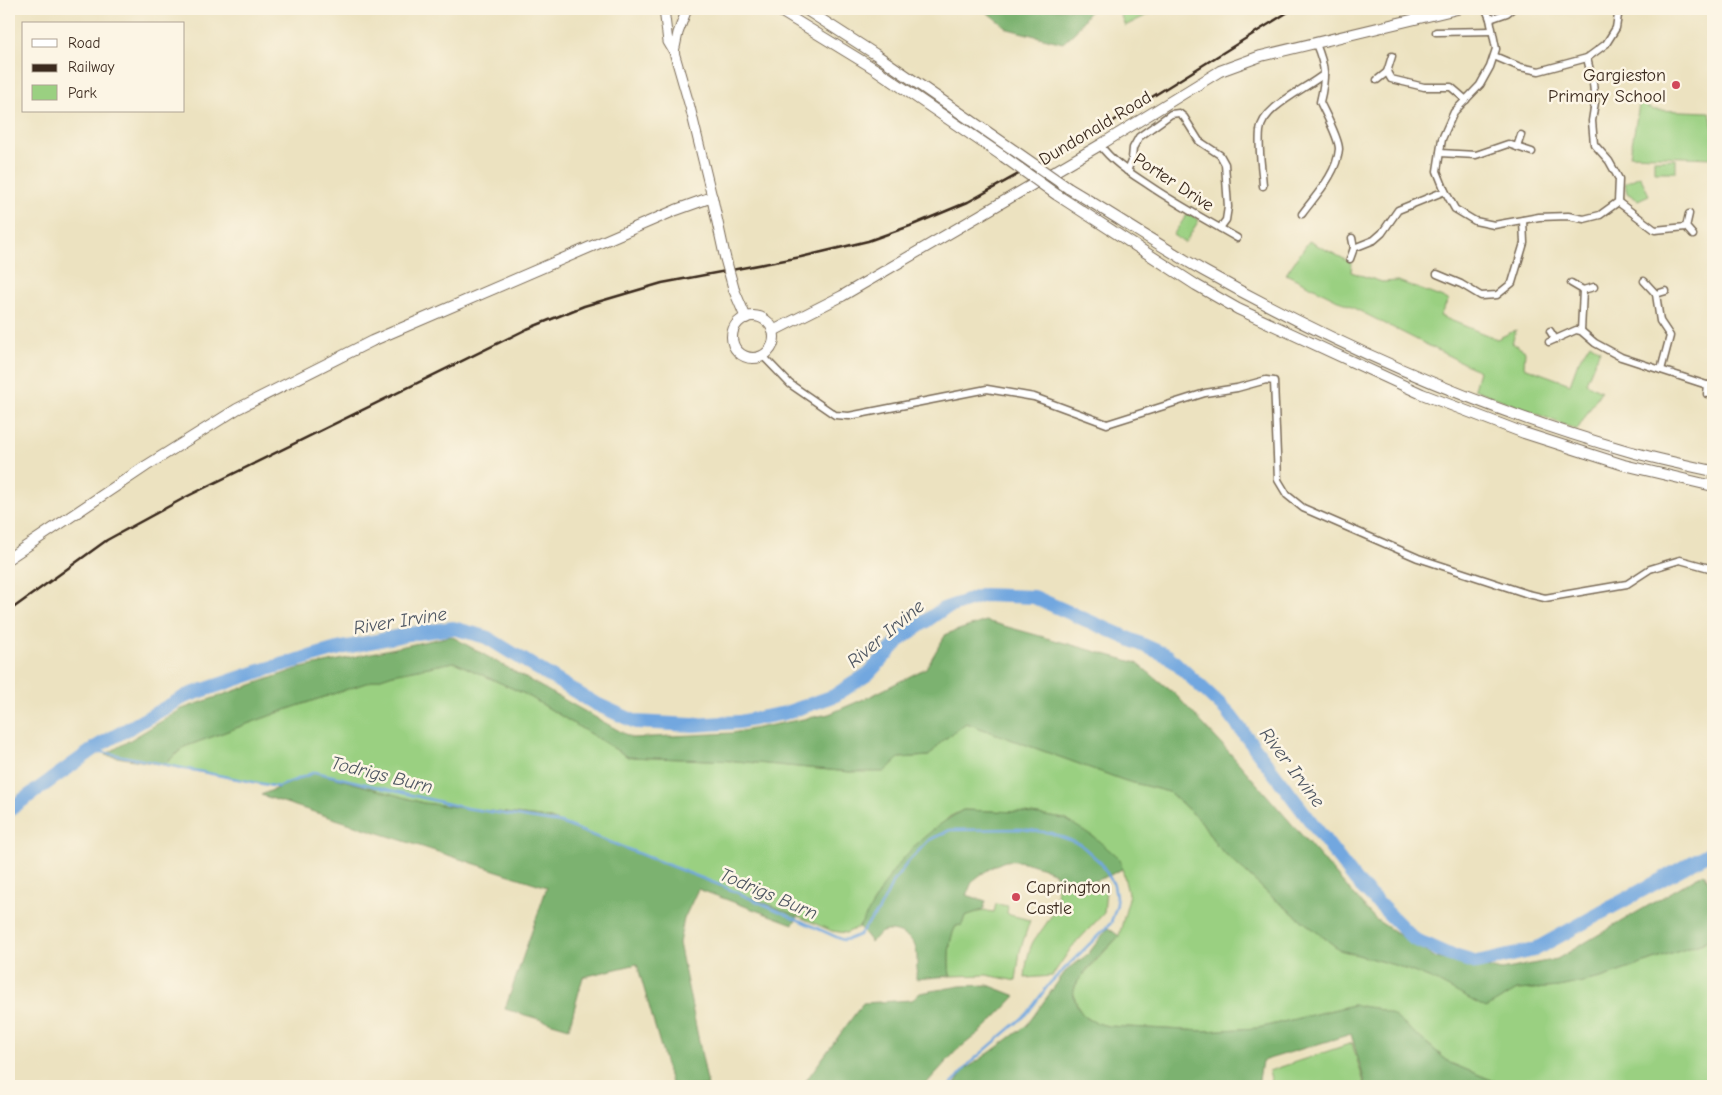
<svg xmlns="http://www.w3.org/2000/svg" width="1722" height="1095" viewBox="0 0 1722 1095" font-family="'Comic Neue',sans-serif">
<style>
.green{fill:#9ad081;stroke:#6a7d50}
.forest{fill:#7bb26f;stroke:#5b6e46}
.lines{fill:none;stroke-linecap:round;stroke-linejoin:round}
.stream{stroke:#72a7df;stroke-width:2.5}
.river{stroke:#72a7df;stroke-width:14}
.street-casing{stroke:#796a57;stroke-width:9}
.secondary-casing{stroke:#796a57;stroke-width:11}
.primary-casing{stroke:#796a57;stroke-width:12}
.street{stroke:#fff;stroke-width:6}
.secondary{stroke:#fff;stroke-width:9}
.primary{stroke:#fff;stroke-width:10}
.rail{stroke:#3b2a1e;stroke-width:2.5}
.primary-bridge-casing{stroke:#796a57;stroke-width:12;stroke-linecap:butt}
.primary-bridge{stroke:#fff;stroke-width:10}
.poi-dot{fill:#d1495b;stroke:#fcf5e5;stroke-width:2}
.labels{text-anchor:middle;stroke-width:5;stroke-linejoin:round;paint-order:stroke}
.poi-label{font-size:18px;fill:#3b2a1e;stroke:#fcf5e5;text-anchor:end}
.street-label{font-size:18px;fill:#3b2a1e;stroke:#fcf5e5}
.water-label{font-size:19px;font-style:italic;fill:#4e5662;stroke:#fcf5e5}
</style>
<rect width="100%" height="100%" fill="#fcf5e5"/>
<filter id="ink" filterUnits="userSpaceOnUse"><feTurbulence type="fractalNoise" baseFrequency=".02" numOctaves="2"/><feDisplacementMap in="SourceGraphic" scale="10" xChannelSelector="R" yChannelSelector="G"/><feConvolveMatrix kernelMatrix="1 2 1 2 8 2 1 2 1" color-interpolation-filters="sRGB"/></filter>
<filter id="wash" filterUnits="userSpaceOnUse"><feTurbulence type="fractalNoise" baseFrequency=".0096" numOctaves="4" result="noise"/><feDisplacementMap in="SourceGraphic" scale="20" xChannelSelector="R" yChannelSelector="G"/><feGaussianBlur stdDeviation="1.12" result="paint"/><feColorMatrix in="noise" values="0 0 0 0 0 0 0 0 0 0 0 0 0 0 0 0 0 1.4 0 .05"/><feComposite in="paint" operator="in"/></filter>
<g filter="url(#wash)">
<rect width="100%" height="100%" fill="#ece2c0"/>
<!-- green -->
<g class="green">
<polygon points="1118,9 1159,9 1125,26"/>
<polygon points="1640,99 1647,107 1654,110 1710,112 1713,128 1713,158 1630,155"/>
<polygon points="1676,159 1676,172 1654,172 1654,160"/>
<polygon points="1640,176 1649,195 1638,200 1627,193 1625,183"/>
<polygon points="1188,213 1199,220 1185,243 1173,235"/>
<polygon points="1309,241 1352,263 1351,272 1382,282 1398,281 1448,300 1440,316 1497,339 1516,330 1512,343 1525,351 1524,367 1570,384 1578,362 1590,343 1600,350 1586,383 1601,391 1577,430 1474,389 1479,371 1286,274"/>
<polygon points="454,662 527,695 628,757 736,761 850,772 899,758 929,756 941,742 966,723 1126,781 1169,792 1201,821 1217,846 1272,897 1340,950 1398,966 1436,981 1486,1007 1517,990 1559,987 1601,978 1703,943 1713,936 1713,1086 1506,1086 1450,1063 1428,1044 1353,1005 1258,1028 1204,1031 1108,1026 1096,1023 1082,1015 1076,1002 1073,991 1079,979 1119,936 1129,898 1120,859 1065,819 1018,812 963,810 949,817 875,903 859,927 846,933 832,931 798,916 548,818 423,803 315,772 278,787 164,765 184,747 291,708 393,674"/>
<path d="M1056,880L1077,884L1089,883L1106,890L1104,913L1071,948L1052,976L1025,978C1026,967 1027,955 1032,944C1034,939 1038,935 1041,931C1054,913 1060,903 1056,880Z"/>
<path d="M996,904L1008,906L1007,913L1010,915L1030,920L1020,951L1016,981L987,975L950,976C948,960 948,940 956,926L962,925L965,916C975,912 983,910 994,912Z"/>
<polygon points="1352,1043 1365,1086 1273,1086 1269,1071"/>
</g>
<!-- forest -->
<g class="forest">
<polygon points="983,9 1091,9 1076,31 1063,43 1008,29"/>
<polygon points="986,621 1137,663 1175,694 1229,752 1375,919 1435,958 1502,970 1557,959 1704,873 1713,890 1713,936 1703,943 1601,978 1559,987 1517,990 1486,1008 1436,981 1398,966 1340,950 1272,897 1217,846 1201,821 1169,792 1126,781 966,723 941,742 929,756 899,758 884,772 850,772 736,761 628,757 527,695 454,662 393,674 291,708 184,747 164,765 105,755 182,709 297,669 451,636 632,738 732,733 829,714 873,695 926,668 946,634"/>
<polygon points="315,772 423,803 548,818 798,916 793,924 698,889 684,919 679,943 708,1086 672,1086 637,964 583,977 569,1028 505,1009 547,887 261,795"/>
<path d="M963,810L1018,812L1065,819L1094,837L1120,859L1122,869C1100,881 1081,887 1056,880L1055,873C1041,867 1023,859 1006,861C999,862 979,875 973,881C970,885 969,891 966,895L986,901L983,910L965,916L962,925L956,926C948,940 948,960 950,976L916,979C916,970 919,955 915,946C911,935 891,927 880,933C877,935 874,939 871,942L859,927C870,910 880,891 891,874C910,847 934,826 963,810Z"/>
<path d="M1108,928L1119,936C1109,947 1076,977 1074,990C1073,994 1075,1001 1077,1005C1084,1020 1093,1022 1108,1026L1204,1031L1258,1028L1353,1005L1375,1008L1393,1015L1450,1063L1506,1086H1366L1351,1034L1262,1061L1258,1086H954L963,1071L992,1051L1027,1025L1065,972L1088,954Z"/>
<polygon points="988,985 1016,996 985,1028 956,1051 924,1086 802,1086 863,1003 912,1000 920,993 960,986"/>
</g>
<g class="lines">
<!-- stream -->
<polyline class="stream" points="92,750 278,787 315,772 466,808 561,823 727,888 843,940 849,939 859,935 879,910 892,884 907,863 929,840 950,830 1021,829 1051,833 1080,844 1101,863 1114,885 1117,904 1111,923 1050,983 1027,1014 970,1063 950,1086"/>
<!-- river -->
<polyline class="river" points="9,810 101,744 186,696 260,671 337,649 409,634 453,628 486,637 594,703 636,722 693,725 739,722 785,713 834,696 868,674 902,638 943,609 984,595 1034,597 1168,656 1226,710 1356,881 1414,939 1447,954 1477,963 1534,950 1713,851"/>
</g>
</g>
<g filter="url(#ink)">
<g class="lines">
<defs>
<g id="street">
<polyline points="1486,9 1490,19 1496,49 1490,67 1480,85 1454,112 1442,139 1437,171 1445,191 1455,209 1475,221 1494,225 1539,217 1568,216 1584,219 1600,215 1618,202 1619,179 1609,161 1594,144 1592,121 1595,102 1593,83 1587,58"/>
<polyline points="1490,19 1507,13 1512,9"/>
<polyline points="1436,32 1492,31"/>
<polyline points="1392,56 1387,72 1391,79 1424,87 1451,87 1466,100"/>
<polyline points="1494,56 1520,67 1539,71 1587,58 1606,44 1616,28 1619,9"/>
<polyline points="1377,80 1387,72"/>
<path d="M1100,145C1113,163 1132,174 1150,186C1178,205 1208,221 1237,238"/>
<polyline points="1517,147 1521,135"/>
<polyline points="1440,153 1476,155 1508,144 1532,152"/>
<polyline points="1127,171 1132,159 1133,148 1139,137 1171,114 1179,113 1184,117 1199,141 1220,155 1225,164 1228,207 1226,220 1220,228"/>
<path d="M1263,186C1262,168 1258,149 1260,131C1262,107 1306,89 1324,74"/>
<polyline points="1618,202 1655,230 1686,227 1693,235"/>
<path d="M1302,214C1316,195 1337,174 1339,149C1339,138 1325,113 1320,102C1326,77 1326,68 1316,44"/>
<polyline points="1686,227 1689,214"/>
<polyline points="1352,238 1354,248 1374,240 1382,233 1398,210 1445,191"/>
<polyline points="1350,259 1354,248"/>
<polyline points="1437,274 1461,284 1481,296 1497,295 1512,283 1524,243 1523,220"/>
<polyline points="1644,281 1656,294 1660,321 1670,336 1661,370"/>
<polyline points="1571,283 1583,290 1581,331"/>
<polyline points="1583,290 1594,287"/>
<polyline points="1656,294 1666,291"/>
<polyline points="1550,331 1555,339"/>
<polyline points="1549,342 1576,330 1581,331 1595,343 1621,357 1713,387"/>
<polyline points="763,356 790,384 835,415 849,416 987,389 1034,397 1107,424 1205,393 1237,388 1266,380 1274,381 1278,480 1287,495 1303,508 1418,558 1528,594 1545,598 1627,584 1650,569 1680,560 1713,569"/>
<polyline points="1707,394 1708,385"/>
</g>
<g id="secondary">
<polyline points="664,9 668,42 674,52 690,107 712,197"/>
<polyline points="674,52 678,33 687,9"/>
</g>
<g id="primary">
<polyline points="777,9 875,69 1004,157"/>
<polyline points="805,9 875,54 1015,151"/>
<path d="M1068,188C1114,215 1158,245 1204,271C1338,346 1480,409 1628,451C1656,459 1685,465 1713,471"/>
<polyline points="1057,195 1196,285 1238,309 1422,394 1524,433 1624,465 1713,486"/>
<polyline points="734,290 746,318"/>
<circle cx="753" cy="337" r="21"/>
<polyline points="773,331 842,296 1100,145 1220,71 1261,56 1457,9"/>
<polyline points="9,558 146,466 237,409 372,341 676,210 712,197 725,257"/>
</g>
</defs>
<!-- street casing -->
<use href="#street" class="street-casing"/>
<!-- secondary casing -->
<use href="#secondary" class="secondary-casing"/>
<!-- primary casing -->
<use href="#primary" class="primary-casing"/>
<!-- street -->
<use href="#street" class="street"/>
<!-- secondary -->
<use href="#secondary" class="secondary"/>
<!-- primary -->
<use href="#primary" class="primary"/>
<!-- rail -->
<polyline class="rail" points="9,611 107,540 186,497 527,329 584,306 662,283 801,257 868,241 910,226 968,202 1107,125 1293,9"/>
<defs>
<g id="primary-bridge">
<polyline points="1015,151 1068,188"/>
<polyline points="1004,157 1057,195"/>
<polyline points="725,257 734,290"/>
</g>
</defs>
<!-- primary-bridge casing -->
<use href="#primary-bridge" class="primary-bridge-casing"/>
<!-- primary-bridge -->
<use href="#primary-bridge" class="primary-bridge"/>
</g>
</g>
<!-- markers -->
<g class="poi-dot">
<circle cx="1676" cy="85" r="5"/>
<circle cx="1016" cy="897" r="5"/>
</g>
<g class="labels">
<!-- poi labels -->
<g class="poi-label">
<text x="1666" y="81">Gargieston<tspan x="1666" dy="21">Primary School</tspan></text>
<text x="1026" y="893" text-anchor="start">Caprington<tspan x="1026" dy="21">Castle</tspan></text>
</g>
<!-- street labels -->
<g class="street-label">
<text transform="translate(1095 128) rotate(-31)" y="6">Dundonald Road</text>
<text transform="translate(1174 182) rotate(33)" y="6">Porter Drive</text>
</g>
<!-- water labels -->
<g class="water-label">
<text transform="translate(400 620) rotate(-9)" y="7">River Irvine</text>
<text transform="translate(885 633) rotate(-40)" y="7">River Irvine</text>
<text transform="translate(1293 767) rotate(53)" y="7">River Irvine</text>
<text transform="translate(382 774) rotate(14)" y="7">Todrigs Burn</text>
<text transform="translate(769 893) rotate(23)" y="7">Todrigs Burn</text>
</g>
</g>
<!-- margin -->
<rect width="1722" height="1095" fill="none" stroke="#fcf5e5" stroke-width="30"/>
<!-- legend -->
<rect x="22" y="22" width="162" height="90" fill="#fcf5e5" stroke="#afa495"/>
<rect x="32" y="39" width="25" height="8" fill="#ffffff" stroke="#afa495"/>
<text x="68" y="48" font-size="15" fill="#3b2a1e">Road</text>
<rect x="32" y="64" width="25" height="8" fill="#3b2a1e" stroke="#afa495"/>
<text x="68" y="72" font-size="15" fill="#3b2a1e">Railway</text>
<rect x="32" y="85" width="25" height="15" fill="#9ad081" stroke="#afa495"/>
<text x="68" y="98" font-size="15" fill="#3b2a1e">Park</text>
</svg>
